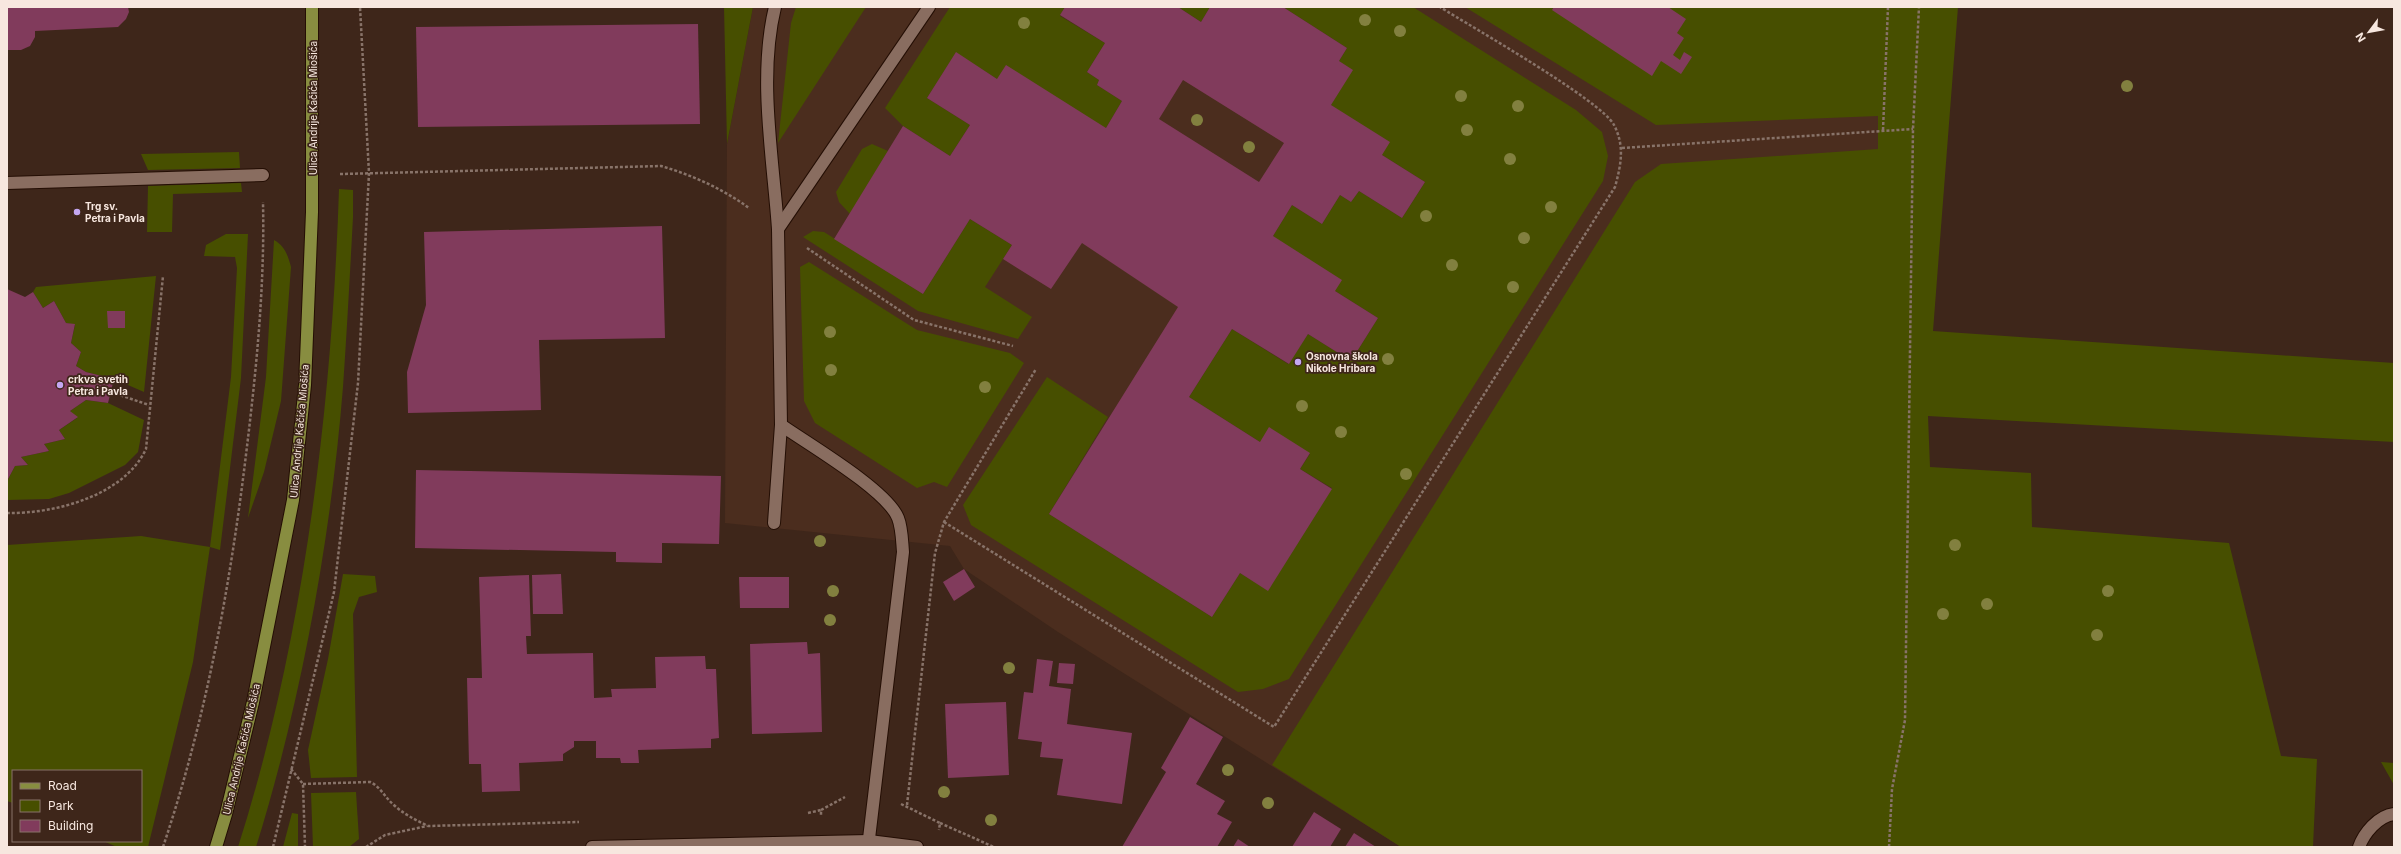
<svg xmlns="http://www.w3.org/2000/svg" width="2401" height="854" viewBox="0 0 2401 854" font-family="Inter,sans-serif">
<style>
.built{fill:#4b2d1e}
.green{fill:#474f00}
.building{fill:#813b5c;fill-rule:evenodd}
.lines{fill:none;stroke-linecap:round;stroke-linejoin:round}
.minor-casing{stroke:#240e04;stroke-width:14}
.major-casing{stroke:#240e04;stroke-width:14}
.path{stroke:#887369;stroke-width:2.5;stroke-dasharray:3 2;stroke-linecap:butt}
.minor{stroke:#896d60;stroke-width:12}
.major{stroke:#888d40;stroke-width:12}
.tree{fill:#82803f}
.poi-dot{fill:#c4a7f1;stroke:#3e261a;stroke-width:1.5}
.labels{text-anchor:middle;stroke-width:3.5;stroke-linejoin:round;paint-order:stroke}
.street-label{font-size:10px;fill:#f7e7df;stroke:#3e261a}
.poi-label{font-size:10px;font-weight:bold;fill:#f7e7df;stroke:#3e261a;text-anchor:start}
</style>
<rect width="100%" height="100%" fill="#3e261a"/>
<!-- built -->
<polygon class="built" points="753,7 1883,7 1878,150 1401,847 1058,632 964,569 950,546 725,523 727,144"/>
<!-- green -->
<g class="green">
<polygon points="724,7 753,7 727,144"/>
<polygon points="796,7 866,7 778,143 791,23"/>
<polygon points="950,7 1065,7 1060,16 1105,43 1087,72 1099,80 1097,85 1122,101 1106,128 997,79 956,53 927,98 970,125 950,156 903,126 885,108"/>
<polygon points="1178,7 1210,7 1201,22"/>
<polygon points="1283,7 1413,7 1576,110 1602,132 1608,156 1603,181 1289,679 1263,689 1238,692 971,525 963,505 1047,377 1108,417 1049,514 1212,617 1240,573 1268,590 1332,488 1300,469 1310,454 1260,442 1189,397 1232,329 1288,364 1308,334 1351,361 1378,318 1335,291 1273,236 1292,205 1322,224 1340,195 1351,202 1359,191 1402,218 1425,182 1382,155 1331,105 1339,61 1347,48"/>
<polygon points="1465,7 1958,7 1933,331 2394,363 2394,442 1928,416 1930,467 2031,473 2032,527 2229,543 2281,756 2317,759 2313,847 1401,847 1272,765 1635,182 1661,164 1878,149 1878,116 1656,125"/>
<polygon points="872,144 888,151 850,214 839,202 836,192 862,149"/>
<polygon points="239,152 240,168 148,170 141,154"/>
<polygon points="241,183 242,192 173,194 172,232 147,232 148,186"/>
<path d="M339,189L353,190V217C350,273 347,330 343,387C331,537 301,703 256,847H238C304,640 332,406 339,189Z"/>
<polygon points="970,219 1012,245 985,287 1032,317 1018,339 918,311 803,237 813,231 824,232 923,294"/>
<polygon points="226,234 248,234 241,378 220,550 210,547 193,662 148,847 117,847 103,841 141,841 141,771 13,771 13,803 7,801 7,545 141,536 210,547 231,377 237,268 235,257 204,256 206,245"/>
<path d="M274,240C285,246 288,256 291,267L281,401L264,472L248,518L266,377Z"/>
<polygon points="809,262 917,330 1010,353 1024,363 947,487 934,482 917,488 815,423 804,401 800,267"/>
<polygon points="156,276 144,392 114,379 86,372 76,366 81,352 71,343 75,325 66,323 54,301 43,308 33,292 36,287"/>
<polygon points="86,400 108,403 144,420 138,452 125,465 69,493 49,499 7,500 7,481 15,466 28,465 21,457 49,451 44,444 65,439 59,430 77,418 70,411"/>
<polygon points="343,574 375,576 377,592 359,597 353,614 357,777 311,778 308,750 328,659"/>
<polygon points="2381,762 2394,763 2394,785"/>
<polygon points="356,792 359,839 349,847 313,847 311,793"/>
<polygon points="292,813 298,814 298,847 283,847"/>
</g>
<!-- building -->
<g class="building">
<polygon points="7,7 128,7 129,12 126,19 118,27 35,31 35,37 30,46 21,50 7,50"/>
<path d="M1065,7H1178L1201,22L1210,7H1283L1347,48L1339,61L1353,70L1331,105L1390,142L1382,155L1425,182L1402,218L1359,191L1351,202L1340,195L1322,224L1292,205L1273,236L1342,280L1335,291L1378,318L1351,361L1308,334L1289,364L1232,329L1189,397L1260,442L1269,427L1310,453L1300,469L1332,489L1268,591L1240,573L1212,617L1049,514L1178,307L1082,243L1051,289L1003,259L1012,245L970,219L923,294L834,239L903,126L950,156L970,125L927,98L956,52L997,79L1006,65L1106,128L1122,101L1097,85L1099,80L1087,72L1105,43L1060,15ZM1183,80L1284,143L1259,182L1159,119Z"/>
<polygon points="1554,7 1668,7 1686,19 1677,33 1684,38 1673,55 1680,60 1684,52 1692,57 1681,74 1661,61 1652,76 1552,10"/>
<polygon points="698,24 700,124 418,127 416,27"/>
<polygon points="662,226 665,338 539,340 541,410 408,413 407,372 426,305 424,232"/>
<polygon points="7,289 25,297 33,292 43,308 54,301 66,323 75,324 71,343 81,352 76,366 86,372 114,379 108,403 86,400 70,411 78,417 59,430 65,439 44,444 49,451 21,457 28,465 15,466 7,481"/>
<polygon points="107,311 125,311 125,328 108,328"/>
<polygon points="416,470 721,476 719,544 662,543 662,563 616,562 616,552 415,548"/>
<polygon points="964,569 975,587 954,601 943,582"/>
<polygon points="561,574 563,614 533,614 532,575"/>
<polygon points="529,575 531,636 526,636 527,654 593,653 594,698 612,697 611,689 656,688 655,657 705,656 706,669 716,669 719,738 711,739 711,748 638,750 639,763 621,763 620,758 596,758 596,741 574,741 574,747 563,754 563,761 519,763 520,791 482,792 481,764 469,764 467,678 482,678 479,577"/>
<polygon points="739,577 789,577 789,608 740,608"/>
<polygon points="807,642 808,654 820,653 822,732 752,734 750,644"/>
<polygon points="1037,659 1053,661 1049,686 1071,689 1067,724 1132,733 1122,804 1057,795 1063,759 1040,757 1042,742 1018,739 1024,692 1033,693"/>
<polygon points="1059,663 1075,664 1073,684 1057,683"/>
<polygon points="1006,702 1009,775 948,778 945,704"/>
<polygon points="1190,717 1223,737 1196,784 1225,801 1217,814 1232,822 1217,847 1122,847 1166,772 1161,768"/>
<polygon points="1314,812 1341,829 1330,847 1292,847"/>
<polygon points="1354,833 1376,847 1345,847"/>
<polygon points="1238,839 1250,847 1233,847"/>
</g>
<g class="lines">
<defs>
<g id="minor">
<path d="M775,7C758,77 773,157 778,229"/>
<polyline points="7,183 263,175"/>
<path d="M781,425C808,444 887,490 898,518C902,528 902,541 903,552L868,847"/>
<polyline points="774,523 781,425 778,229 929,7"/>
<polyline points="592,847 869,841 917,847"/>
<path d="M2359,847C2364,833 2378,816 2394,814"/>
</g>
<polyline id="major" points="216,847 226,814 253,702 293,500 305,385 312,212 312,7"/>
</defs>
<!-- minor casing -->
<use href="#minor" class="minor-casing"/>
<!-- major casing -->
<use href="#major" class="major-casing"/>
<!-- path -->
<g class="path">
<polyline points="1883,130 1888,7"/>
<polyline points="1622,148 1913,129"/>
<path d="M340,174L661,166C692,175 723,189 749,208"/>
<polyline points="807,248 914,320 1013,346"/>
<polyline points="111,392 149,405"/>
<path d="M7,513C54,514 124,496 146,449L163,276"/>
<path d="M944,522L1274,727L1615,187C1621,165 1625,146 1614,125C1602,101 1470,26 1440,7"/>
<polyline points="291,769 303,784 305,847"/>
<path d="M303,784L370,782C381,787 385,798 395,806C405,815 416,820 428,826L579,822"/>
<polyline points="901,804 940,823 939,830"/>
<polyline points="907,805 935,553 944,522 1036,369"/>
<polyline points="821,810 845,797"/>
<polyline points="808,813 821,810 821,815"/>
<polyline points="940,823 994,847"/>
<path d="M163,847C204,725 228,598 244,471C255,382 265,292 263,202"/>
<polyline points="273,847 334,592 358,383 369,173 360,7"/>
<polyline points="366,847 385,835 427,826"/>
<polyline points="1889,847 1892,789 1905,720 1913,129 1919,7"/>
</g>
<!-- minor -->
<use href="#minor" class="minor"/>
<!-- major -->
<use href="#major" class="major"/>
</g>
<!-- trees -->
<g class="tree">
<circle cx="1365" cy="20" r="6"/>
<circle cx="1024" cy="23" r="6"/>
<circle cx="1400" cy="31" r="6"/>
<circle cx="2127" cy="86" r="6"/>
<circle cx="1461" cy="96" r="6"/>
<circle cx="1518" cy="106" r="6"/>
<circle cx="1197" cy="120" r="6"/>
<circle cx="1467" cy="130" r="6"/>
<circle cx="1249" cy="147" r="6"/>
<circle cx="1510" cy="159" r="6"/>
<circle cx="1551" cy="207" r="6"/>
<circle cx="1426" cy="216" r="6"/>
<circle cx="1524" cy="238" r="6"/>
<circle cx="1452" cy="265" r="6"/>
<circle cx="1513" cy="287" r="6"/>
<circle cx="830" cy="332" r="6"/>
<circle cx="1388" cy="359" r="6"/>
<circle cx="831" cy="370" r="6"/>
<circle cx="985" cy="387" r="6"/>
<circle cx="1302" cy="406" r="6"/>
<circle cx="1341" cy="432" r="6"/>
<circle cx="1406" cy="474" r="6"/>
<circle cx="820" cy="541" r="6"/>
<circle cx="1955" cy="545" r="6"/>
<circle cx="833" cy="591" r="6"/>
<circle cx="2108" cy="591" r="6"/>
<circle cx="1987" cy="604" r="6"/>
<circle cx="1943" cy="614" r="6"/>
<circle cx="830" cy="620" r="6"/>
<circle cx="2097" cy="635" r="6"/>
<circle cx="1009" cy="668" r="6"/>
<circle cx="1228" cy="770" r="6"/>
<circle cx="944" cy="792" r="6"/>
<circle cx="1268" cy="803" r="6"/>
<circle cx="991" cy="820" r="6"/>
</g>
<!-- markers -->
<g class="poi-dot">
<circle cx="77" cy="212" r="4"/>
<circle cx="1298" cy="362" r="4"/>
<circle cx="60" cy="385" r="4"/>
</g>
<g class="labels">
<!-- street labels -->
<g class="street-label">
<text transform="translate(313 108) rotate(-90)" y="4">Ulica Andrije Kačića Miošića</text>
<text transform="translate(299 431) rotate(-85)" y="4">Ulica Andrije Kačića Miošića</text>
<text transform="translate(241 749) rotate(-77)" y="4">Ulica Andrije Kačića Miošića</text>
</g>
<!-- poi labels -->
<g class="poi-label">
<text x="85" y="210">Trg sv.<tspan x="85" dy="12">Petra i Pavla</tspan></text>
<text x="1306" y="360">Osnovna škola<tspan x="1306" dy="12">Nikole Hribara</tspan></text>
<text x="68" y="383">crkva svetih<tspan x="68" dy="12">Petra i Pavla</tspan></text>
</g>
</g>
<!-- border -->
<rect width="2401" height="854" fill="none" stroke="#f7e7df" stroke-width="16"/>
<!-- legend -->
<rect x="12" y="770" width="130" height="72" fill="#3e261a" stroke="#887369"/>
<rect x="20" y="783" width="20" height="6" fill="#888d40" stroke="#887369"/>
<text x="48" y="790" font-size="12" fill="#f7e7df">Road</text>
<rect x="20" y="800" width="20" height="12" fill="#474f00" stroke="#887369"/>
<text x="48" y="810" font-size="12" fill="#f7e7df">Park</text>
<rect x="20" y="820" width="20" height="12" fill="#813b5c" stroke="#887369"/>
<text x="48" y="830" font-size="12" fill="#f7e7df">Building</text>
<!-- north arrow -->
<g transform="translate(2369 32) rotate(238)" stroke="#3e261a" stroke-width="3" paint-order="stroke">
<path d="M0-3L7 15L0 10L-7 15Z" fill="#f7e7df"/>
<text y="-6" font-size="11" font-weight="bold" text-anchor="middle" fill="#f7e7df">N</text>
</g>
</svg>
